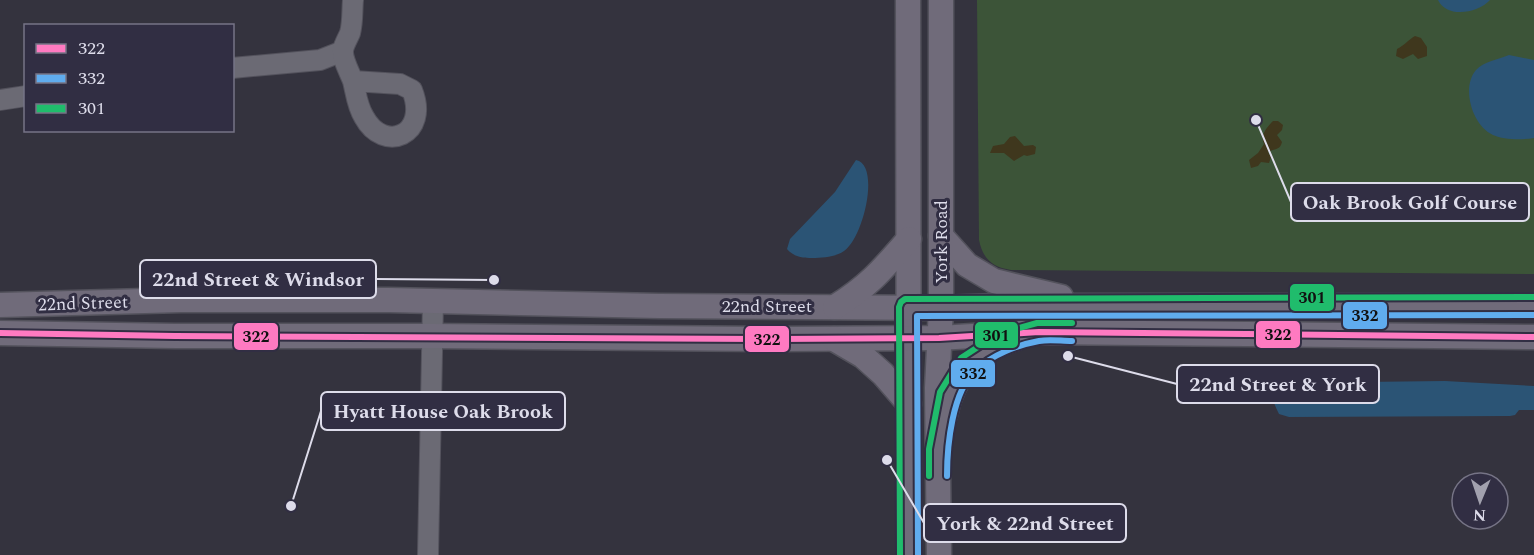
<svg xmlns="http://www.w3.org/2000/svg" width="1534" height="555" viewBox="0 0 1534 555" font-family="Spectral,serif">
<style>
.green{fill:#3c5438}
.sand{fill:#3f371d}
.water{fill:#2b5475}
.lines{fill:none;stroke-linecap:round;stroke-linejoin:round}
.minor-casing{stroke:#53525c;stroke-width:22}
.major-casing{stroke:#53525c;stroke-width:27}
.minor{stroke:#6b6a74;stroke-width:20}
.major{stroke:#706b7a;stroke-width:24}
.bus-1-casing{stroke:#312e43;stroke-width:10}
.bus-2-casing{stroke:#312e43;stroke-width:10}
.bus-3-casing{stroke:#312e43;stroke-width:10}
.bus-1{stroke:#fe7ac1;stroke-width:6}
.bus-2{stroke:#60acee;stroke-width:6}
.bus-3{stroke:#20bc6c;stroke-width:6}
.labels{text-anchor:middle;stroke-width:6;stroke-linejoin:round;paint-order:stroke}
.street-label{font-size:18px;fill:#dddcea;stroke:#312e43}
.leader{fill:none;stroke:#dddcea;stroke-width:2}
.callout-dot{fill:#dddcea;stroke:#312e43;stroke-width:2}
.callout{fill:#312e43;stroke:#dddcea;stroke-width:2}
.callout-label{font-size:20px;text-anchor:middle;font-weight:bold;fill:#dddcea}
.line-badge{stroke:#312e43;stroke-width:2}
.pale-badge-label{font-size:16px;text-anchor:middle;font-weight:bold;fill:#111}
</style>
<rect width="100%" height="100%" fill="#34333e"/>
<!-- green -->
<path class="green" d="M977,0H1534V274L1011,270C992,267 983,259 979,240Z"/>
<!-- sand -->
<g class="sand">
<path d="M1415,36L1421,38L1427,47V56L1418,59L1413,54L1403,59L1396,56L1397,49C1405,45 1408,40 1415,36Z"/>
<path d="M1273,121H1278L1283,125L1282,130L1277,135L1282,142C1280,151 1274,148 1268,152L1271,157L1269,163L1261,162L1258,166L1251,168L1249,160L1258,153L1264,144C1260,136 1266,128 1273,121Z"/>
<polygon points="1015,136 1024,146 1033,145 1036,147 1035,154 1027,156 1024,155 1014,161 1004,153 990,153 993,146 1004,144 1010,137"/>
</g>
<!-- water -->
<g class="water">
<path d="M1438,0H1490C1478,13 1447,19 1438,0Z"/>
<path d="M1509,55L1534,60V138C1522,140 1504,140 1493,135C1472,126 1461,87 1476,70C1483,62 1499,59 1509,55Z"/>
<path d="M856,160C881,165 863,239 844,251C835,257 823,258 812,258C802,258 794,257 787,249L790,239L835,192Z"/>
<path d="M1290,379L1361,382L1445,381L1534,386V410H1519L1515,415L1510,416L1289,417L1279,414C1271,397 1264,383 1290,379Z"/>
</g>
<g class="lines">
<defs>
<g id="minor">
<polyline points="232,68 320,60 343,51"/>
<path d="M353,81L400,84L412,90C430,135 384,154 364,117C357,106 356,93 353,81C350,73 342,59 343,50C344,44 348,38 350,33C353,22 352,10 353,0"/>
<polyline points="0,100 26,96"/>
<polyline points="428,555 433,302"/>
</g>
<g id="major">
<polyline points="908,0 909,555"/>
<polyline points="941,236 967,265 994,281 1061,297"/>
<polyline points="0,305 181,300 389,300 659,306 941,308 997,306 1534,306"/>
<path d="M835,307C869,286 883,269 909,239"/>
<polyline points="0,333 175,336 431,336 776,339 939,338 1039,332 1534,337"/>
<polyline points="834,339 863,356 883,374 909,404"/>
<path d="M945,415C953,374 976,350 1016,338"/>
<polyline points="939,555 937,388 941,308 941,0"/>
</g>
</defs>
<!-- minor casing -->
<use href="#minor" class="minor-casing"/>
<!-- major casing -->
<use href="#major" class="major-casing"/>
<!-- minor -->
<use href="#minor" class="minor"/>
<!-- major -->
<use href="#major" class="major"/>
<defs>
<polyline id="bus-1" points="0,333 175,336 776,339 939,338 1039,332 1534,337"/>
<g id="bus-2">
<path d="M947,476C947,446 952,391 976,370C992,355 1017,345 1039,341C1050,339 1061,341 1072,341"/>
<polyline points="918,555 917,316 1534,315"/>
</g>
<g id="bus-3">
<polyline points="929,476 929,449 940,392 961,358 998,334 1037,323 1072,323"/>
<polyline points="900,555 899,307 901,302 905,299 1534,297"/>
</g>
</defs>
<!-- bus-1 casing -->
<use href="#bus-1" class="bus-1-casing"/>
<!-- bus-2 casing -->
<use href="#bus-2" class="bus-2-casing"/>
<!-- bus-3 casing -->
<use href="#bus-3" class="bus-3-casing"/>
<!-- bus-1 -->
<use href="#bus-1" class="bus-1"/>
<!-- bus-2 -->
<use href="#bus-2" class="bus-2"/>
<!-- bus-3 -->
<use href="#bus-3" class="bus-3"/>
</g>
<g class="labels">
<!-- street labels -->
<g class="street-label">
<text transform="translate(941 242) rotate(-90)" y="6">York Road</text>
<text transform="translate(83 303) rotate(-2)" y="6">22nd Street</text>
<text x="767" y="312">22nd Street</text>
</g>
</g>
<!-- callouts -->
<path class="leader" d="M1256 120L1291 202M494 280L376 279M1068 356L1177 384M291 506L321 411M887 460L924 523"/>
<g class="callout-dot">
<circle cx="1256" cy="120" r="6"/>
<circle cx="494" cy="280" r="6"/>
<circle cx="1068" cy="356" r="6"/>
<circle cx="291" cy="506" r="6"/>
<circle cx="887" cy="460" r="6"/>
</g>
<g class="callout">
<rect x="1291" y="183" width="238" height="38" rx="6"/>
<rect x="140" y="260" width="236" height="38" rx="6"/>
<rect x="1177" y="365" width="202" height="38" rx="6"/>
<rect x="321" y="392" width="244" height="38" rx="6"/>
<rect x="924" y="504" width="202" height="38" rx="6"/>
</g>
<g class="callout-label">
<text x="1410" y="209">Oak Brook Golf Course</text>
<text x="258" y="286">22nd Street &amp; Windsor</text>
<text x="1278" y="391">22nd Street &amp; York</text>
<text x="443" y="418">Hyatt House Oak Brook</text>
<text x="1025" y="530">York &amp; 22nd Street</text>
</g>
<g class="line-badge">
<rect x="1289" y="283" width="46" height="29" rx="6" fill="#20bc6c"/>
<rect x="1342" y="301" width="46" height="29" rx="6" fill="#60acee"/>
<rect x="1255" y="320" width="46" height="29" rx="6" fill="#fe7ac1"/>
<rect x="974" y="321" width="45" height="28" rx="6" fill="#20bc6c"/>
<rect x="233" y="322" width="46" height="29" rx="6" fill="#fe7ac1"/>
<rect x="744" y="325" width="46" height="28" rx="6" fill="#fe7ac1"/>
<rect x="950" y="359" width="46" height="29" rx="6" fill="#60acee"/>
</g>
<g class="pale-badge-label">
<text x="1312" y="303">301</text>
<text x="1365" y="321">332</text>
<text x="1278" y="340">322</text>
<text x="996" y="341">301</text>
<text x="256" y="342">322</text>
<text x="767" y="345">322</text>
<text x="973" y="379">332</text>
</g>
<!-- legend -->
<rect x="24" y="24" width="210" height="108" fill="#312e43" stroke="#767486" stroke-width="1.5"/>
<rect x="36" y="44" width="30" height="9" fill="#fe7ac1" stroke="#767486" stroke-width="1.5"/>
<text x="78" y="54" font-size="18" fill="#dddcea">322</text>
<rect x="36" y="74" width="30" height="9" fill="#60acee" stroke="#767486" stroke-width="1.5"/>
<text x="78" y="84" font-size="18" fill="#dddcea">332</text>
<rect x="36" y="104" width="30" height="9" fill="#20bc6c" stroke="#767486" stroke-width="1.5"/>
<text x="78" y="114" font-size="18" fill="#dddcea">301</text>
<!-- north arrow -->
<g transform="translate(1480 501) rotate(182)"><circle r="28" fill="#312e43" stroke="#767486" stroke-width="1.5"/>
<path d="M0-4.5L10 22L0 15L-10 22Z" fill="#a2a1ae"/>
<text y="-9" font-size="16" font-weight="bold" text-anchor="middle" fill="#dddcea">N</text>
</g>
</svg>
